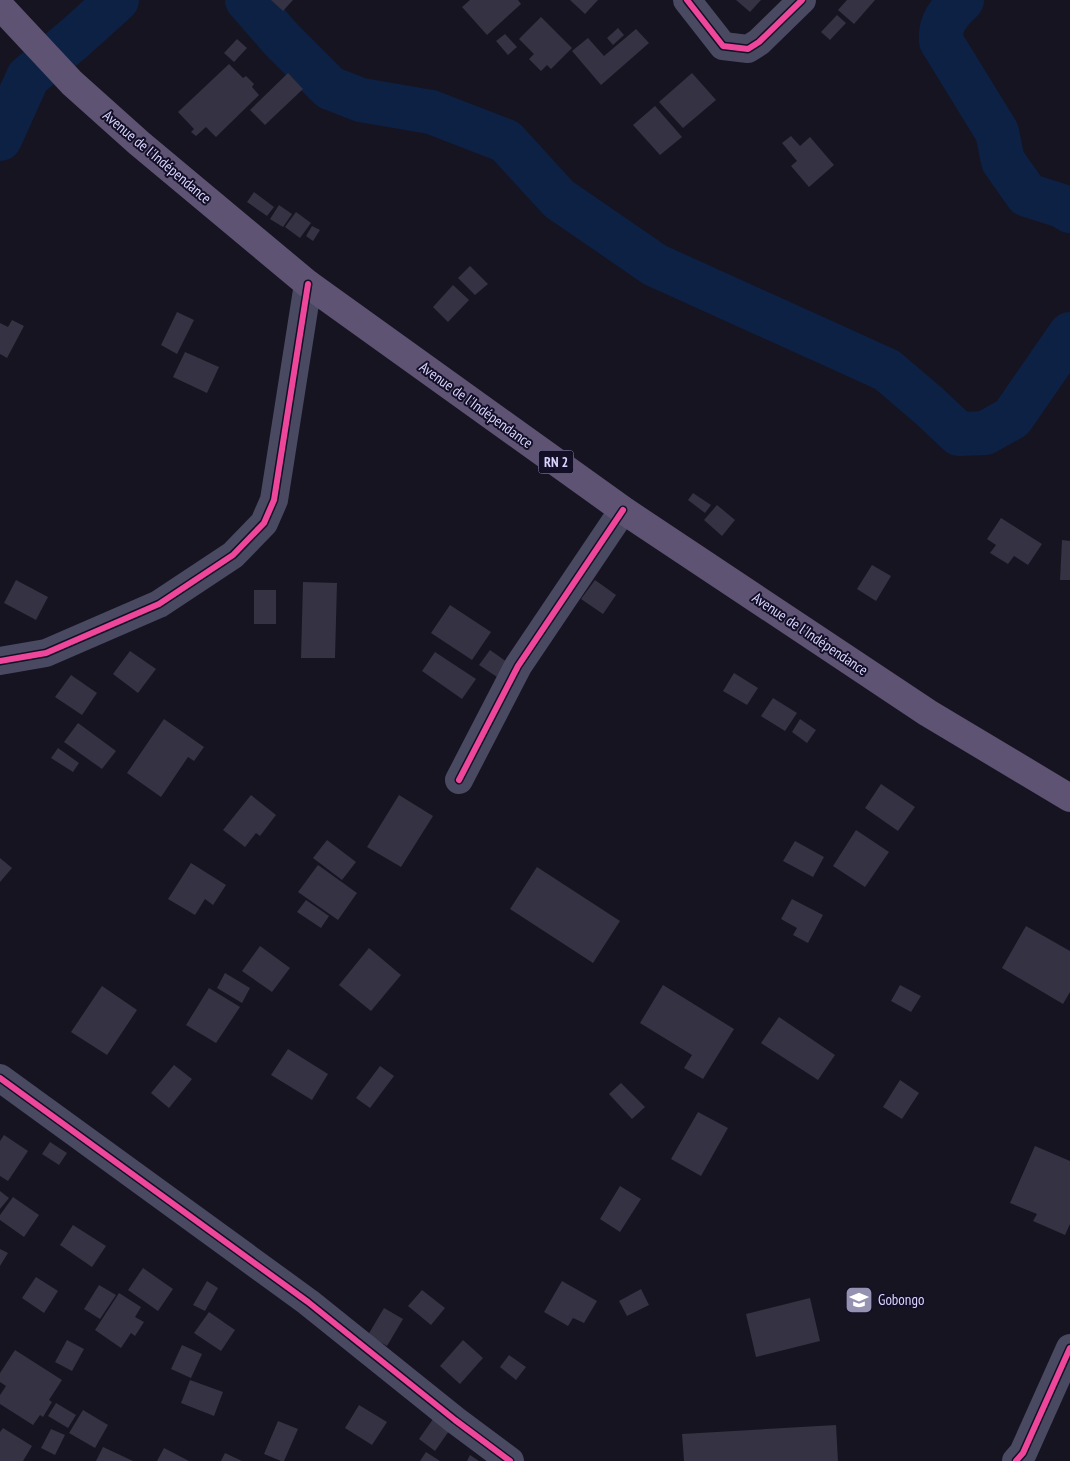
<svg xmlns="http://www.w3.org/2000/svg" width="1070" height="1461" viewBox="0 0 1070 1461" font-family="'PT Sans Narrow',sans-serif">
<style>
.lines{fill:none;stroke-linecap:round;stroke-linejoin:round}
.river{stroke:#0d2144;stroke-width:44}
.building{fill:#343243}
.street{stroke:#4a4962;stroke-width:28}
.primary{stroke:#5e5373;stroke-width:28}
.cycleway-casing{stroke:#130f26;stroke-width:9}
.cycleway{stroke:#ed469a;stroke-width:6}
.labels{text-anchor:middle;stroke-width:4;stroke-linejoin:round;paint-order:stroke}
.shield{fill:#130f26;stroke:#9e99be;stroke-width:1}
.shield-label{font-size:14px;font-weight:bold;fill:#d9d4ff}
.street-label{font-size:15px;fill:#d9d4ff;stroke:#130f26}
.poi-label{font-size:15px;fill:#d9d4ff;stroke:#130f26;text-anchor:start}
</style>
<rect width="100%" height="100%" fill="#161421"/>
<g class="lines">
<!-- river -->
<g class="river">
<polyline points="247,0 281,39 330,88 361,100 431,112 506,141 559,199 655,265 887,370 928,405 959,434 985,433 1012,418 1070,334"/>
<path d="M962,0C949,12 939,24 941,41L997,132L1003,161L1027,195L1062,206L1070,211"/>
<polyline points="0,139 28,77 75,38 117,0"/>
</g>
</g>
<!-- building -->
<g class="building">
<polygon points="271,0 293,0 283,11"/>
<polygon points="470,0 518,0 521,4 487,35 462,7"/>
<polygon points="570,0 598,0 585,14"/>
<polygon points="736,0 761,0 750,12"/>
<polygon points="847,0 875,0 854,24 838,10"/>
<polygon points="837,15 846,23 830,40 821,32"/>
<polygon points="541,17 572,48 551,69 547,65 541,71 529,59 534,54 519,39"/>
<polygon points="618,28 624,35 613,45 607,38"/>
<polygon points="636,29 649,43 601,85 572,51 588,38 604,56"/>
<polygon points="505,34 517,47 508,55 496,41"/>
<polygon points="237,39 247,48 234,62 224,53"/>
<polygon points="229,64 243,78 246,76 254,84 252,87 259,95 216,137 206,127 196,136 191,132 194,129 178,112"/>
<polygon points="288,73 303,89 265,125 250,110"/>
<polygon points="692,73 716,100 683,128 659,102"/>
<polygon points="655,106 682,137 660,155 633,125"/>
<polygon points="791,136 800,146 810,137 834,165 809,187 791,166 797,161 782,143"/>
<polygon points="254,192 274,207 267,216 247,202"/>
<polygon points="279,205 292,214 283,227 270,219"/>
<polygon points="296,212 311,223 300,238 285,227"/>
<polygon points="312,226 320,230 313,241 306,236"/>
<polygon points="470,266 488,284 475,295 458,278"/>
<polygon points="453,285 469,300 448,322 433,307"/>
<polygon points="177,312 194,320 177,354 161,345"/>
<polygon points="12,320 24,326 7,358 0,354 0,323 8,327"/>
<polygon points="185,352 219,367 207,393 173,377"/>
<polygon points="693,493 711,505 705,513 688,500"/>
<polygon points="717,505 735,520 722,536 704,520"/>
<polygon points="1001,518 1042,544 1028,565 1014,556 1008,564 990,553 996,545 987,539"/>
<polygon points="1062,540 1070,541 1070,580 1060,580"/>
<polygon points="872,565 891,576 876,601 857,589"/>
<polygon points="16,580 48,597 36,620 4,603"/>
<polygon points="595,580 616,595 603,614 581,599"/>
<polygon points="303,582 337,583 335,658 301,658"/>
<rect x="254" y="590" width="22" height="34"/>
<polygon points="450,605 491,632 472,660 431,633"/>
<polygon points="490,650 507,662 497,677 479,665"/>
<polygon points="130,651 156,669 138,693 113,674"/>
<polygon points="435,652 476,679 462,699 422,671"/>
<polygon points="734,673 758,688 747,705 723,691"/>
<polygon points="71,675 97,693 82,715 55,697"/>
<polygon points="773,698 797,713 785,731 761,716"/>
<polygon points="164,719 204,747 194,761 188,757 161,797 127,773"/>
<polygon points="800,719 816,730 807,743 792,732"/>
<polygon points="78,723 116,751 102,769 64,742"/>
<polygon points="58,748 79,763 73,772 51,758"/>
<polygon points="881,784 915,807 898,831 865,808"/>
<polygon points="251,795 276,815 260,836 256,833 245,847 223,830"/>
<polygon points="399,795 433,816 401,867 367,847"/>
<polygon points="856,830 889,852 865,887 833,866"/>
<polygon points="327,840 356,862 342,880 313,858"/>
<polygon points="795,841 824,857 813,877 783,861"/>
<polygon points="0,858 12,868 0,882"/>
<polygon points="191,863 226,885 213,905 205,899 195,915 168,899"/>
<polygon points="318,865 357,893 338,920 298,892"/>
<polygon points="537,867 620,921 593,963 510,909"/>
<polygon points="792,899 823,915 808,943 793,935 797,928 781,919"/>
<polygon points="306,900 329,916 321,928 297,912"/>
<polygon points="1026,926 1070,951 1070,992 1063,1004 1002,968"/>
<polygon points="260,946 290,968 272,992 242,971"/>
<polygon points="369,948 401,975 371,1011 339,985"/>
<polygon points="225,973 250,988 242,1003 217,988"/>
<polygon points="663,985 734,1029 703,1079 684,1068 692,1055 640,1023"/>
<polygon points="900,985 921,996 911,1012 891,1001"/>
<polygon points="102,986 137,1010 107,1055 71,1032"/>
<polygon points="209,988 240,1007 216,1043 186,1025"/>
<polygon points="779,1017 835,1055 818,1080 761,1043"/>
<polygon points="288,1049 328,1074 312,1100 271,1075"/>
<polygon points="174,1065 192,1079 169,1108 151,1093"/>
<polygon points="380,1066 394,1076 370,1108 356,1098"/>
<polygon points="900,1080 919,1093 902,1119 883,1107"/>
<polygon points="621,1083 645,1107 632,1119 609,1094"/>
<polygon points="698,1112 728,1128 701,1176 671,1159"/>
<polygon points="4,1135 28,1151 8,1181 0,1176 0,1141"/>
<polygon points="50,1142 67,1153 59,1165 42,1154"/>
<polygon points="1035,1146 1070,1161 1070,1224 1065,1235 1033,1221 1037,1214 1010,1203"/>
<polygon points="620,1186 641,1199 620,1232 600,1219"/>
<polygon points="0,1191 9,1198 0,1209"/>
<polygon points="13,1197 39,1215 24,1237 0,1220 0,1215"/>
<polygon points="73,1225 106,1246 92,1267 60,1245"/>
<polygon points="0,1249 8,1253 0,1266"/>
<polygon points="143,1268 173,1289 158,1311 128,1290"/>
<polygon points="36,1277 58,1291 44,1313 22,1298"/>
<polygon points="207,1281 218,1288 205,1311 193,1305"/>
<polygon points="562,1281 597,1301 584,1323 573,1318 568,1326 544,1312"/>
<polygon points="99,1285 116,1295 100,1319 84,1309"/>
<polygon points="641,1289 649,1305 627,1316 619,1301"/>
<polygon points="422,1290 445,1308 431,1325 408,1306"/>
<polygon points="119,1293 141,1307 135,1317 144,1322 135,1336 131,1333 121,1348 95,1330"/>
<polygon points="810,1298 820,1341 756,1357 746,1314"/>
<polygon points="384,1308 403,1319 387,1346 368,1335"/>
<polygon points="209,1312 235,1330 221,1351 194,1333"/>
<polygon points="67,1340 84,1349 72,1371 55,1362"/>
<polygon points="463,1340 483,1358 460,1384 440,1366"/>
<polygon points="182,1345 202,1354 191,1378 171,1369"/>
<polygon points="15,1350 62,1380 49,1400 52,1402 43,1417 40,1415 33,1425 0,1404 0,1395 6,1386 0,1382 0,1373"/>
<polygon points="509,1355 526,1367 516,1380 500,1367"/>
<polygon points="190,1380 223,1392 214,1416 181,1403"/>
<polygon points="56,1403 76,1415 68,1428 48,1416"/>
<polygon points="359,1405 387,1422 372,1445 345,1428"/>
<polygon points="83,1410 108,1425 95,1448 69,1433"/>
<polygon points="433,1419 449,1431 435,1451 419,1439"/>
<polygon points="278,1421 298,1429 284,1461 281,1461 264,1454"/>
<polygon points="836,1425 838,1461 684,1461 682,1434"/>
<polygon points="3,1428 32,1446 23,1461 0,1461 0,1432"/>
<polygon points="51,1429 65,1435 55,1455 41,1448"/>
<polygon points="103,1447 133,1461 96,1461"/>
<polygon points="164,1448 189,1461 157,1461"/>
<polygon points="426,1452 440,1461 420,1461"/>
<polygon points="225,1453 242,1461 221,1461"/>
<polygon points="470,1455 479,1461 467,1461"/>
</g>
<g class="lines">
<!-- street -->
<g class="street">
<polyline points="687,0 723,46 748,49 759,42 802,0"/>
<polyline points="0,661 46,653 159,604 233,555 264,523 274,500 308,284"/>
<polyline points="459,780 518,666 623,510"/>
<polyline points="0,1078 308,1302 455,1420 510,1461"/>
<polyline points="1016,1461 1023,1453 1070,1348"/>
</g>
<!-- primary -->
<polyline class="primary" points="0,6 72,83 139,143 308,284 623,510 928,713 1070,798"/>
<defs>
<g id="cycleway">
<polyline points="687,0 723,46 748,49 759,42 802,0"/>
<polyline points="0,661 46,653 159,604 233,555 264,523 274,500 308,284"/>
<polyline points="459,780 518,666 623,510"/>
<polyline points="0,1078 308,1302 455,1420 510,1461"/>
<polyline points="1016,1461 1023,1453 1070,1348"/>
</g>
</defs>
<!-- cycleway casing -->
<use href="#cycleway" class="cycleway-casing"/>
<!-- cycleway -->
<use href="#cycleway" class="cycleway"/>
</g>
<!-- icons -->
<defs>
<symbol id="school-square" viewBox="-11 -11 22 22"><rect x="-9" y="-9" width="18" height="18" rx="4" fill="#9591b1" stroke="#130f26"/><path d="M0-5L7-2L0 1L-7-2ZM-4 1L0 2.5L4 1V4Q0 6-4 4Z" fill="#fff"/></symbol>
</defs>
<g fill-rule="evenodd">
<use href="#school-square" x="843" y="1284" width="32" height="32"/>
</g>
<g class="labels">
<!-- shield labels -->
<rect class="shield" x="538.5" y="450.5" width="35" height="23" rx="4"/>
<g class="shield-label">
<text x="556" y="467">RN 2</text>
</g>
<!-- street labels -->
<g class="street-label">
<text transform="translate(157 157) rotate(40)" y="5">Avenue de l'Indépendance</text>
<text transform="translate(476 405) rotate(36)" y="5">Avenue de l'Indépendance</text>
<text transform="translate(810 634) rotate(34)" y="5">Avenue de l'Indépendance</text>
</g>
<!-- poi labels -->
<g class="poi-label">
<text x="878" y="1305">Gobongo</text>
</g>
</g>
</svg>
